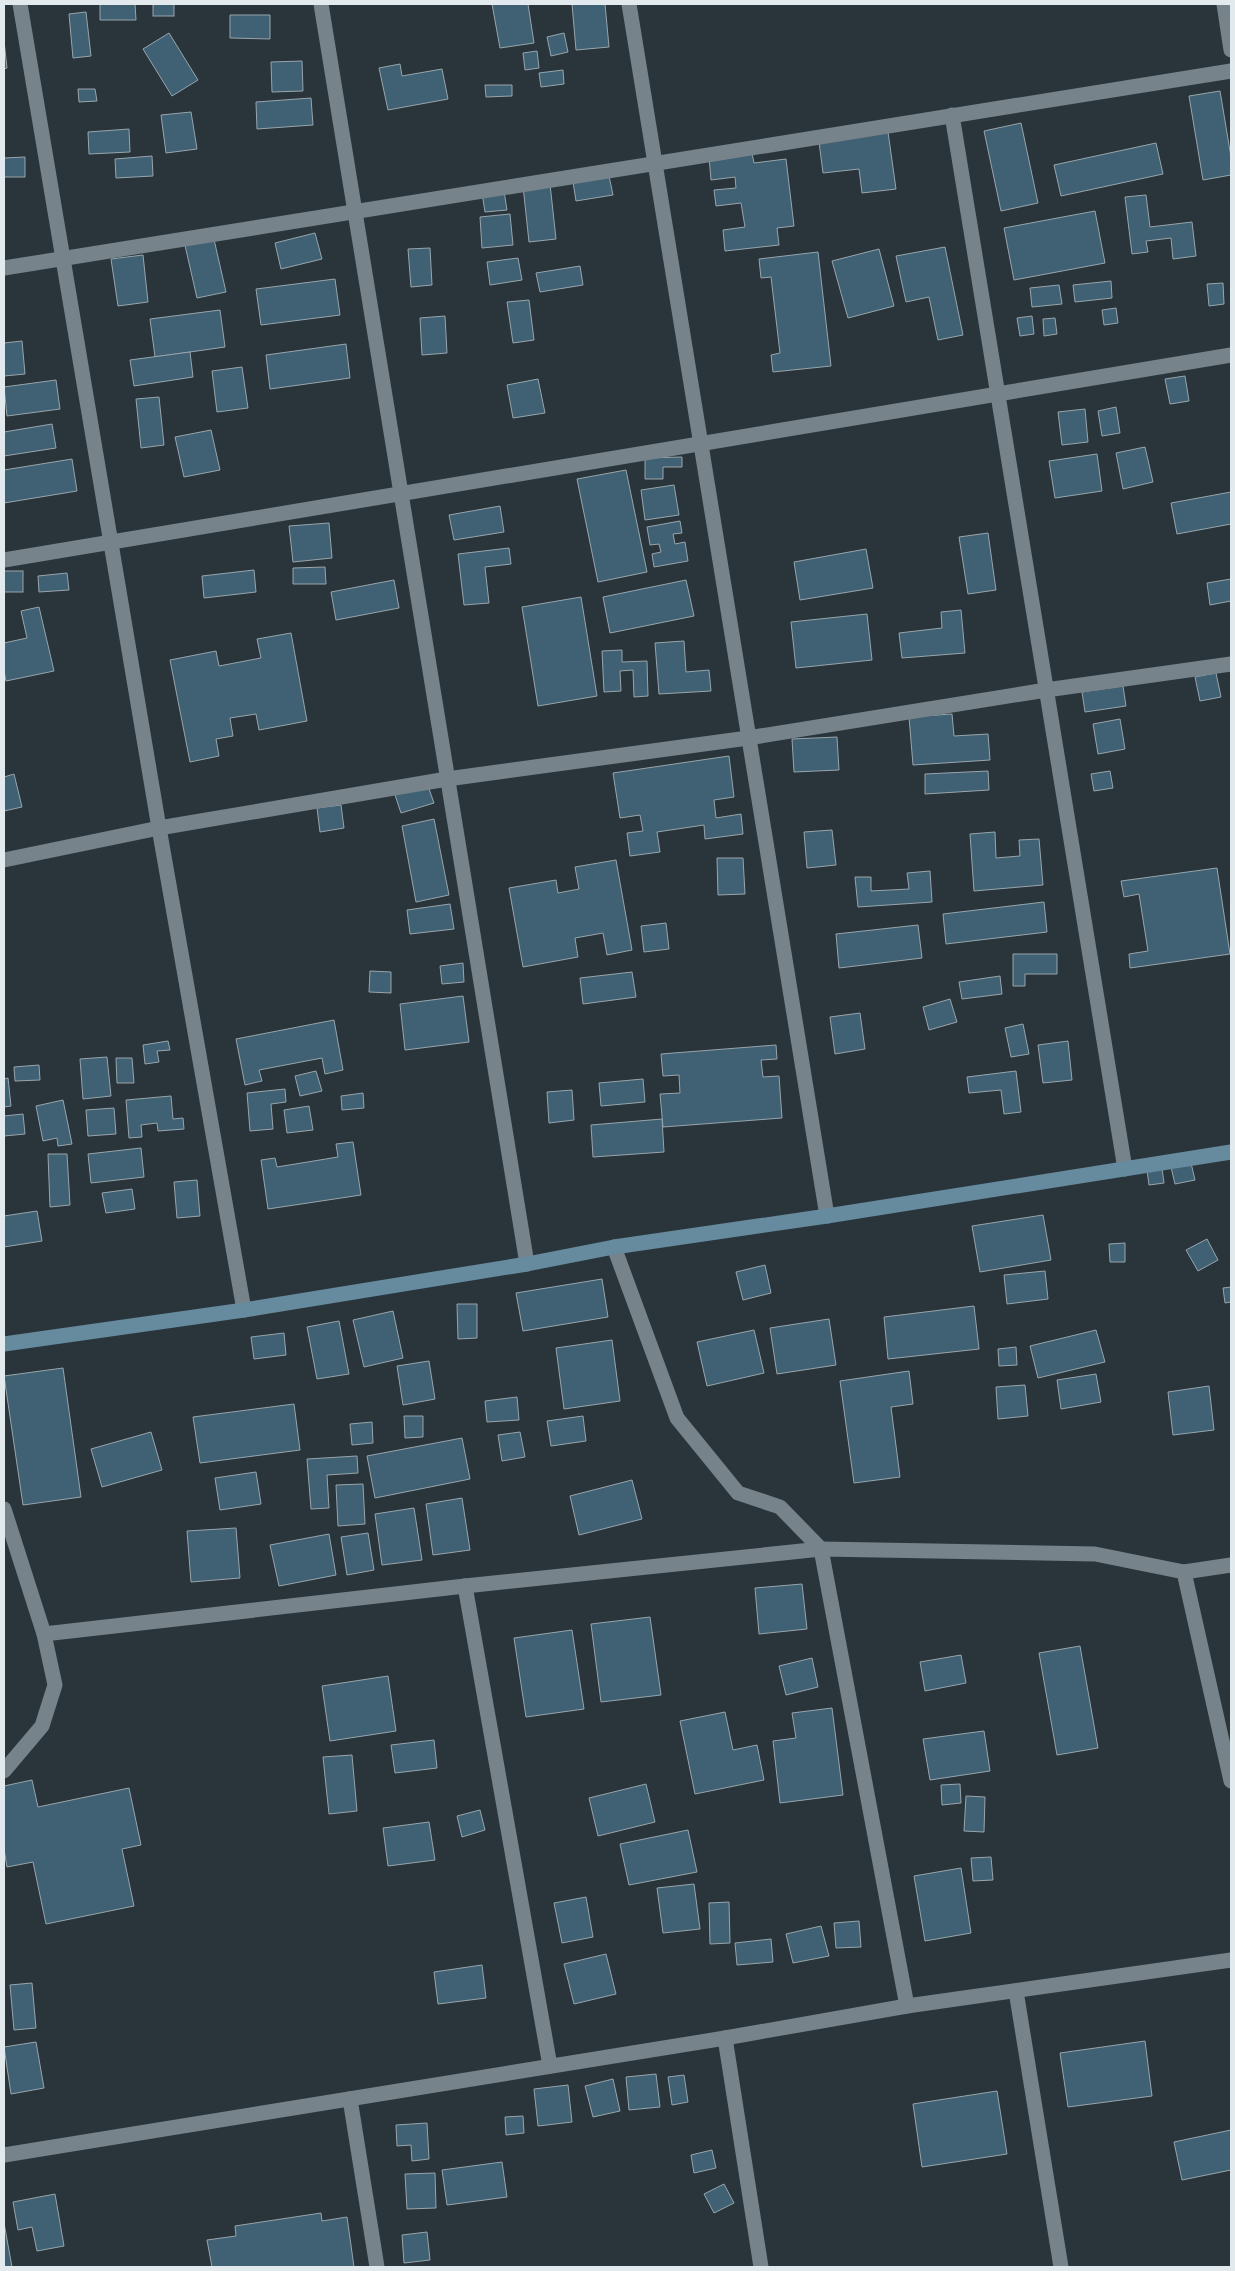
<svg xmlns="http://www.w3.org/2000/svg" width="1235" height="2271" viewBox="0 0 1235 2271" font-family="Roboto,sans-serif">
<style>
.building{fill:#406173;stroke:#98a5ac}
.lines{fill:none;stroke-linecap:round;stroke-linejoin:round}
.minor{stroke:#76838a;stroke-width:15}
.secondary{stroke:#668b9e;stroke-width:15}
</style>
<rect width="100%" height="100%" fill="#2a353b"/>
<!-- building -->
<g class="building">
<polygon points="100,4 135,4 136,20 100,20"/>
<rect x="153" y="4" width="21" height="12"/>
<polygon points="492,4 528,4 534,43 500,48"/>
<polygon points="572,4 605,4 609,47 576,50"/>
<polygon points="86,12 91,56 73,58 69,14"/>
<polygon points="230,15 270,15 270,39 230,38"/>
<polygon points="169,33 198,80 172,96 143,49"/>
<polygon points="564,33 568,52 551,56 547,37"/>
<polygon points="4,41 7,68 4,69"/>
<polygon points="537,51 539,68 525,70 523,53"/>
<polygon points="302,61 303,91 272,92 271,62"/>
<polygon points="400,64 402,76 442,69 448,99 388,110 379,68"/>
<polygon points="563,70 564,84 541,87 539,73"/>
<polygon points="485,85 512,85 512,96 486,97"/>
<polygon points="78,89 95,89 97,101 79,102"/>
<polygon points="1220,91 1231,157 1231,175 1203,180 1189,96"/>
<polygon points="311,98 313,125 257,129 256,102"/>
<polygon points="191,112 197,149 166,153 161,115"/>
<polygon points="1021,123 1038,203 1001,211 984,131"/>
<polygon points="129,129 130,152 89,154 88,132"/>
<polygon points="888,132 896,189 862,193 859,169 823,173 819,142"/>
<polygon points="1156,143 1163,174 1061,196 1054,165"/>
<polygon points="752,153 754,163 786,159 794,226 777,228 779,245 725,251 723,230 745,227 741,203 716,206 714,190 736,188 735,177 711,180 709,157"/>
<polygon points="152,156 153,176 116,178 115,159"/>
<polygon points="25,157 25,177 4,177 4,158"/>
<polygon points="609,176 613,195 576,201 573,182"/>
<polygon points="550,184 556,239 529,242 523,186"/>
<polygon points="504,191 507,210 485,212 482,193"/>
<polygon points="1146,195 1150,227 1192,222 1196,256 1173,259 1171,238 1146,241 1148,252 1132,254 1125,197"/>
<polygon points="1095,211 1105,263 1014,280 1004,228"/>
<polygon points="510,214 513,245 482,248 480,217"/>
<polygon points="315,233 322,259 281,269 275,243"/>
<polygon points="213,235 226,292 197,298 184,241"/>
<polygon points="945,247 963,335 938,340 929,297 906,302 896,256"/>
<polygon points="430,248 432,285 411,287 408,249"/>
<polygon points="879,249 894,306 848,318 832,261"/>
<polygon points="818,252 831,366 773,372 771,355 780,353 771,277 761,278 759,259"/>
<polygon points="143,255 148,302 118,306 111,259"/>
<polygon points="518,258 522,280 490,285 487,262"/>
<polygon points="580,266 583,285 540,292 536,273"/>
<polygon points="335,279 340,315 261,325 256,289"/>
<polygon points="1111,281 1112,298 1075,302 1073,285"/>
<polygon points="1223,283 1224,304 1209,306 1207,284"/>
<polygon points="1059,285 1062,304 1032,307 1030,288"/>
<polygon points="529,300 534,340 513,343 507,302"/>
<polygon points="1116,308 1118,323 1104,325 1102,310"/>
<polygon points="220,310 225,347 155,357 150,319"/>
<polygon points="445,316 447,353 422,355 420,318"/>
<polygon points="1032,316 1034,334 1020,336 1017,318"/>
<polygon points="1055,318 1057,334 1044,336 1043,319"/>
<polygon points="22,341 25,374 4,376 4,343"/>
<polygon points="346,344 350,378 270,389 266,355"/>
<polygon points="190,352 193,377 134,386 130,360"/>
<polygon points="242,367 248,408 217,412 212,371"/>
<polygon points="1185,376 1189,401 1170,404 1165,379"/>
<polygon points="538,379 545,413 513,418 507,385"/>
<polygon points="56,380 60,409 7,416 4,387"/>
<polygon points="159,397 164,445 141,448 136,399"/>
<polygon points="1116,407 1120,433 1102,436 1098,411"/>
<polygon points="1085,409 1088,442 1062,445 1058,412"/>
<polygon points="52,424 56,448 4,456 4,432"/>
<polygon points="211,430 220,470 184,477 175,437"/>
<polygon points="1145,447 1153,482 1123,489 1116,453"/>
<polygon points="1097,454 1102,491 1055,498 1049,461"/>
<polygon points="682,457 682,467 663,467 663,479 645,479 645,458"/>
<polygon points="72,459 77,491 4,503 4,470"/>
<polygon points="626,470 647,572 598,582 577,479"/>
<polygon points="674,485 679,515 645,520 641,490"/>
<polygon points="1231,492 1231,524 1177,534 1171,503"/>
<polygon points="500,506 504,532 454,540 449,515"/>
<polygon points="680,521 682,533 673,534 675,544 685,542 688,561 654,567 652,554 661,552 659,544 650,545 647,527"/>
<polygon points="329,523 332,558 293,562 289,526"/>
<polygon points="988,533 996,590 968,594 959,537"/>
<polygon points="509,548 511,564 485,567 489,603 464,605 458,554"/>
<polygon points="866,549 873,588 800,600 794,562"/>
<polygon points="325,567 326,584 293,584 293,568"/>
<polygon points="254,570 256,592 204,598 202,576"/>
<rect x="4" y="571" width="19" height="21"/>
<polygon points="67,573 69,590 39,592 38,576"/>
<polygon points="1231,579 1231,601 1210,605 1207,583"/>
<polygon points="394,580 399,608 336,620 331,592"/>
<polygon points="686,580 694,616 610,633 603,597"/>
<polygon points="581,597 597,696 538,706 522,607"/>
<polygon points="39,607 54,671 6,681 4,671 4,643 27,638 21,611"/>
<polygon points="961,610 965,653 902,658 899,633 942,628 941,612"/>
<polygon points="867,614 872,660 796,668 791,622"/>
<polygon points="291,633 307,721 259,730 256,714 230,718 233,736 216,739 219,756 190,762 170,660 216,651 219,666 261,658 257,639"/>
<polygon points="684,641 686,672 709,670 711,691 659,694 655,643"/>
<polygon points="622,650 622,662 647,661 648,696 634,697 633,670 620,671 621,691 604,692 602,651"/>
<polygon points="1216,673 1221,697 1200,701 1195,677"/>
<polygon points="1123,686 1126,706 1085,712 1082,692"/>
<polygon points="952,714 954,736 988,734 990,760 913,765 909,717"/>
<polygon points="1120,719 1125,749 1098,754 1093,724"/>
<polygon points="837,737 839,770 794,772 792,739"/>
<polygon points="729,756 734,797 714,800 716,818 741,814 743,834 705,839 704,825 657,832 660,852 630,856 627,833 643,831 640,815 620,818 613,773"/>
<polygon points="988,771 989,790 925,794 925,774"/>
<polygon points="1110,771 1113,788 1094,791 1091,774"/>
<polygon points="14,774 22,807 4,811 4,777"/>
<polygon points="428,786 434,803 401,813 395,795"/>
<polygon points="341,805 344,828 320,832 317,808"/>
<polygon points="434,819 449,895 416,902 402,826"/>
<polygon points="832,830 836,865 807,868 804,832"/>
<polygon points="995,832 996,858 1020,856 1019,840 1039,839 1043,885 974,891 970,834"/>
<polygon points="717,858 743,858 745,894 718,895"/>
<polygon points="616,860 632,950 607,955 603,933 575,938 578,957 523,967 509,888 556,880 558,893 579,889 575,867"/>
<polygon points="1217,868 1230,954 1130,968 1129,954 1148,951 1139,894 1124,897 1121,881"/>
<polygon points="930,871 932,902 858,907 855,877 871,877 871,891 909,889 907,873"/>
<polygon points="1044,902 1047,932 946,944 943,914"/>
<polygon points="450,904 454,929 410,934 407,910"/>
<polygon points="666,923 669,949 644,952 641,926"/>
<polygon points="918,925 922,958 839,968 836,934"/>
<polygon points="1013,954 1057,954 1057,974 1025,974 1025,986 1013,986"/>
<polygon points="463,963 464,982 442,984 440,966"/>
<polygon points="370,971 391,972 391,993 369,992"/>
<polygon points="632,972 636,997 583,1004 580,978"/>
<polygon points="1000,976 1002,994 962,999 959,982"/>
<polygon points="463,996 469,1042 405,1050 400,1004"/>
<polygon points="950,999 957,1022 929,1030 923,1007"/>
<polygon points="860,1013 865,1049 835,1054 830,1017"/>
<polygon points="334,1020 343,1070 325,1074 322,1058 259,1070 262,1081 245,1085 236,1039"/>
<polygon points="1023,1024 1029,1054 1011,1057 1005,1028"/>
<polygon points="168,1041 170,1050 157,1051 159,1062 145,1064 143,1045"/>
<polygon points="1068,1041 1072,1080 1043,1083 1038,1045"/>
<polygon points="776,1045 777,1059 761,1060 763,1077 779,1076 782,1118 663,1127 660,1094 680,1093 679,1075 663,1076 661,1054"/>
<polygon points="107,1057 111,1096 83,1099 80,1059"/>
<polygon points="116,1058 132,1058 134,1083 117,1083"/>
<polygon points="39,1065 40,1080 15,1081 14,1067"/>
<polygon points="316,1071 322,1091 300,1096 295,1076"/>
<polygon points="1016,1071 1021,1112 1004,1114 1001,1090 969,1093 967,1077"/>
<polygon points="8,1078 11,1106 4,1107 4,1079"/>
<polygon points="643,1079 645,1102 601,1106 599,1083"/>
<polygon points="285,1089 286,1102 271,1104 273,1129 250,1131 247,1093"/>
<polygon points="572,1090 574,1120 549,1123 547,1092"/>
<polygon points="363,1093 364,1108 342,1110 341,1096"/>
<polygon points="171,1096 173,1119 183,1118 184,1129 158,1131 157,1123 141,1125 142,1137 129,1138 126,1100"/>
<polygon points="63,1100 72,1144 58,1146 57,1138 43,1141 36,1106"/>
<polygon points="309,1106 313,1130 287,1133 284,1110"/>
<polygon points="114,1108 116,1134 88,1136 86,1110"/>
<polygon points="23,1114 25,1134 4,1136 4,1116"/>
<polygon points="662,1119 664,1152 593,1157 591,1125"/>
<polygon points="353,1142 361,1195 268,1209 261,1160 275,1158 277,1167 338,1157 336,1144"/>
<polygon points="141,1148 144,1177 91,1183 88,1154"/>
<polygon points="48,1154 67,1154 70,1205 50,1207"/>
<polygon points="1191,1163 1195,1180 1175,1184 1171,1167"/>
<polygon points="1162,1168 1164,1183 1149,1185 1147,1170"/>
<polygon points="197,1180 200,1216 177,1218 174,1182"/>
<polygon points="132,1189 135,1209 106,1213 102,1193"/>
<polygon points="37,1211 42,1241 4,1247 4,1216"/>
<polygon points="1043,1215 1051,1260 980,1272 972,1226"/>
<polygon points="1207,1239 1218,1260 1198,1271 1186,1250"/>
<polygon points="1125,1243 1125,1262 1110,1262 1109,1244"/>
<polygon points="765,1265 771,1293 743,1300 736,1272"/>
<polygon points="1045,1271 1048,1299 1007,1304 1004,1275"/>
<polygon points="602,1279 608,1317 523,1331 516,1293"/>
<polygon points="1231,1287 1231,1302 1225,1303 1223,1288"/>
<polygon points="457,1304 477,1304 477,1338 458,1339"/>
<polygon points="974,1306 979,1349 888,1359 884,1317"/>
<polygon points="393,1311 403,1358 364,1367 353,1320"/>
<polygon points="829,1319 836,1365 777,1374 770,1328"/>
<polygon points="339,1321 349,1374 317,1379 307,1327"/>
<polygon points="754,1330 764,1373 707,1386 697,1342"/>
<polygon points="1096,1330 1105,1362 1038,1378 1030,1346"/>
<polygon points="284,1333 286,1355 254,1359 251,1337"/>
<polygon points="612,1340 620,1401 564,1409 556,1348"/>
<polygon points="1016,1347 1017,1365 999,1366 998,1349"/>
<polygon points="429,1361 435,1399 403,1405 397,1366"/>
<polygon points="63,1368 81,1497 23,1505 4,1376"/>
<polygon points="909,1371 913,1404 891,1407 900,1477 854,1483 840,1381"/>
<polygon points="1096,1374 1101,1402 1061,1409 1057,1380"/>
<polygon points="1025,1385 1028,1416 998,1419 996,1387"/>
<polygon points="1209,1386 1214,1430 1173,1435 1168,1392"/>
<polygon points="517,1397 519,1420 487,1422 485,1401"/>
<polygon points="294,1404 300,1450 200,1463 193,1417"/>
<polygon points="404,1416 423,1416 423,1437 405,1438"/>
<polygon points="583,1416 586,1441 551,1446 547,1421"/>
<polygon points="372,1422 373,1443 352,1445 350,1424"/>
<polygon points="151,1432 162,1470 102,1487 91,1449"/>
<polygon points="520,1432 525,1457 502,1461 498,1435"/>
<polygon points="462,1438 470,1479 375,1498 367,1456"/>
<polygon points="357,1456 358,1473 327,1475 329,1508 311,1509 307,1459"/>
<polygon points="256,1472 261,1504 220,1510 215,1478"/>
<polygon points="632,1480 642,1519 579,1535 570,1496"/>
<polygon points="363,1484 365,1524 338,1526 336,1485"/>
<polygon points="462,1498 470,1550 433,1555 426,1504"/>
<polygon points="414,1508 422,1560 382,1565 375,1514"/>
<polygon points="236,1528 240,1578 191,1582 187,1531"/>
<polygon points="368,1533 374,1570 347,1575 341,1537"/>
<polygon points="329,1534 336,1575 279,1586 270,1545"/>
<polygon points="802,1584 807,1629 759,1634 755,1588"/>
<polygon points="650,1617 661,1695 601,1702 591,1624"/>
<polygon points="572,1630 584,1709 526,1717 514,1638"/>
<polygon points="1080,1646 1098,1748 1057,1755 1039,1653"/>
<polygon points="961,1655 966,1683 925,1691 920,1662"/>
<polygon points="812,1658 818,1687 786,1695 779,1666"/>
<polygon points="388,1676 396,1731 330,1741 322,1686"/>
<polygon points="832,1708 843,1795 780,1803 773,1741 796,1738 792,1713"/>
<polygon points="725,1712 733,1750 757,1745 764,1780 695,1794 680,1721"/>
<polygon points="984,1731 990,1771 930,1780 923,1739"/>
<polygon points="434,1740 437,1768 395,1773 391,1745"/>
<polygon points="352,1755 357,1811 329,1814 323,1757"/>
<polygon points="32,1780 38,1807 129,1788 141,1845 122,1849 134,1906 46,1924 33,1862 7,1867 4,1849 4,1786"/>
<polygon points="646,1784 655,1822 598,1836 589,1798"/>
<polygon points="960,1784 961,1803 942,1805 941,1785"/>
<polygon points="966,1796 985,1797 984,1832 964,1831"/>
<polygon points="480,1810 485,1830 462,1837 457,1816"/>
<polygon points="429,1822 435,1860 388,1866 383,1828"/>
<polygon points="688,1830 697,1872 629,1885 620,1844"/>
<polygon points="991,1857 993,1880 973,1881 971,1858"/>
<polygon points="961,1868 971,1933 925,1941 914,1876"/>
<polygon points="694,1884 700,1929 663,1933 657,1888"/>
<polygon points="586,1897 593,1937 562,1943 554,1903"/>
<polygon points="729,1902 730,1943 710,1944 709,1903"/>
<polygon points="859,1921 861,1947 836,1948 834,1923"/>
<polygon points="821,1926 829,1956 793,1963 786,1934"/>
<polygon points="771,1939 773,1962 737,1965 735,1943"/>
<polygon points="606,1954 616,1994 574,2004 564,1964"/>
<polygon points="482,1965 486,1998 438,2004 434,1972"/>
<polygon points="32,1983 36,2028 14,2030 10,1985"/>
<polygon points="1145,2041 1152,2096 1068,2107 1060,2053"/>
<polygon points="36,2042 44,2088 11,2094 4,2047"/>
<polygon points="656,2074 660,2107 629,2110 626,2077"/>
<polygon points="684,2075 688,2102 672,2105 668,2077"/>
<polygon points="613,2079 620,2111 593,2117 585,2086"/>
<polygon points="568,2085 572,2122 538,2126 534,2089"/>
<polygon points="997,2091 1007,2154 922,2167 913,2104"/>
<polygon points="523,2116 524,2133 506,2135 505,2117"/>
<polygon points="427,2123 429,2159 412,2161 411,2145 397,2146 396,2125"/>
<polygon points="1231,2130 1231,2170 1182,2180 1174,2142"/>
<polygon points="712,2150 716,2168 694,2173 691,2155"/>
<polygon points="502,2162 507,2197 447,2205 442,2170"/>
<polygon points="435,2173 436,2208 407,2209 405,2174"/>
<polygon points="724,2184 734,2203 714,2213 704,2194"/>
<polygon points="55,2194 64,2246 37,2251 32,2227 18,2230 13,2202"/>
<polygon points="321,2213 322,2221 347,2217 354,2267 212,2267 207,2240 236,2236 235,2226"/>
<polygon points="4,2223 12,2267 4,2267"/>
<polygon points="427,2232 430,2260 404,2263 402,2235"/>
</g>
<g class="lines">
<!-- minor -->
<g class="minor">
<polyline points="20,4 159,828 244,1310"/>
<polyline points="321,4 527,1264"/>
<polyline points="629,4 827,1216"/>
<polyline points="1224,4 1231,50"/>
<polyline points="952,115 1125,1169"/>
<polyline points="4,268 1231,71"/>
<polyline points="4,560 1231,355"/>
<polyline points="4,860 159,828 447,779 748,738 1046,690 1231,664"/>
<polyline points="614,1247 677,1418 738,1493 780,1507 821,1549 907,2006"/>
<polyline points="4,1509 44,1634 55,1685 42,1726 4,1771"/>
<polyline points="1184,1572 1231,1565"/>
<polyline points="465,1586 550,2066"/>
<polyline points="44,1634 465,1586 821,1549 1095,1554 1184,1572 1231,1781"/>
<polyline points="1016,1991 1061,2267"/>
<polyline points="725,2038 761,2267"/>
<polyline points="350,2099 377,2267"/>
<polyline points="4,2155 725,2038 907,2006 1231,1960"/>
</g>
<!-- secondary -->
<polyline class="secondary" points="4,1344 244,1310 527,1264 614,1247 827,1216 1231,1152"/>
</g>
<!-- border -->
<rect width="1235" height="2271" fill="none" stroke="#e3eaee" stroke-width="10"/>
</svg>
